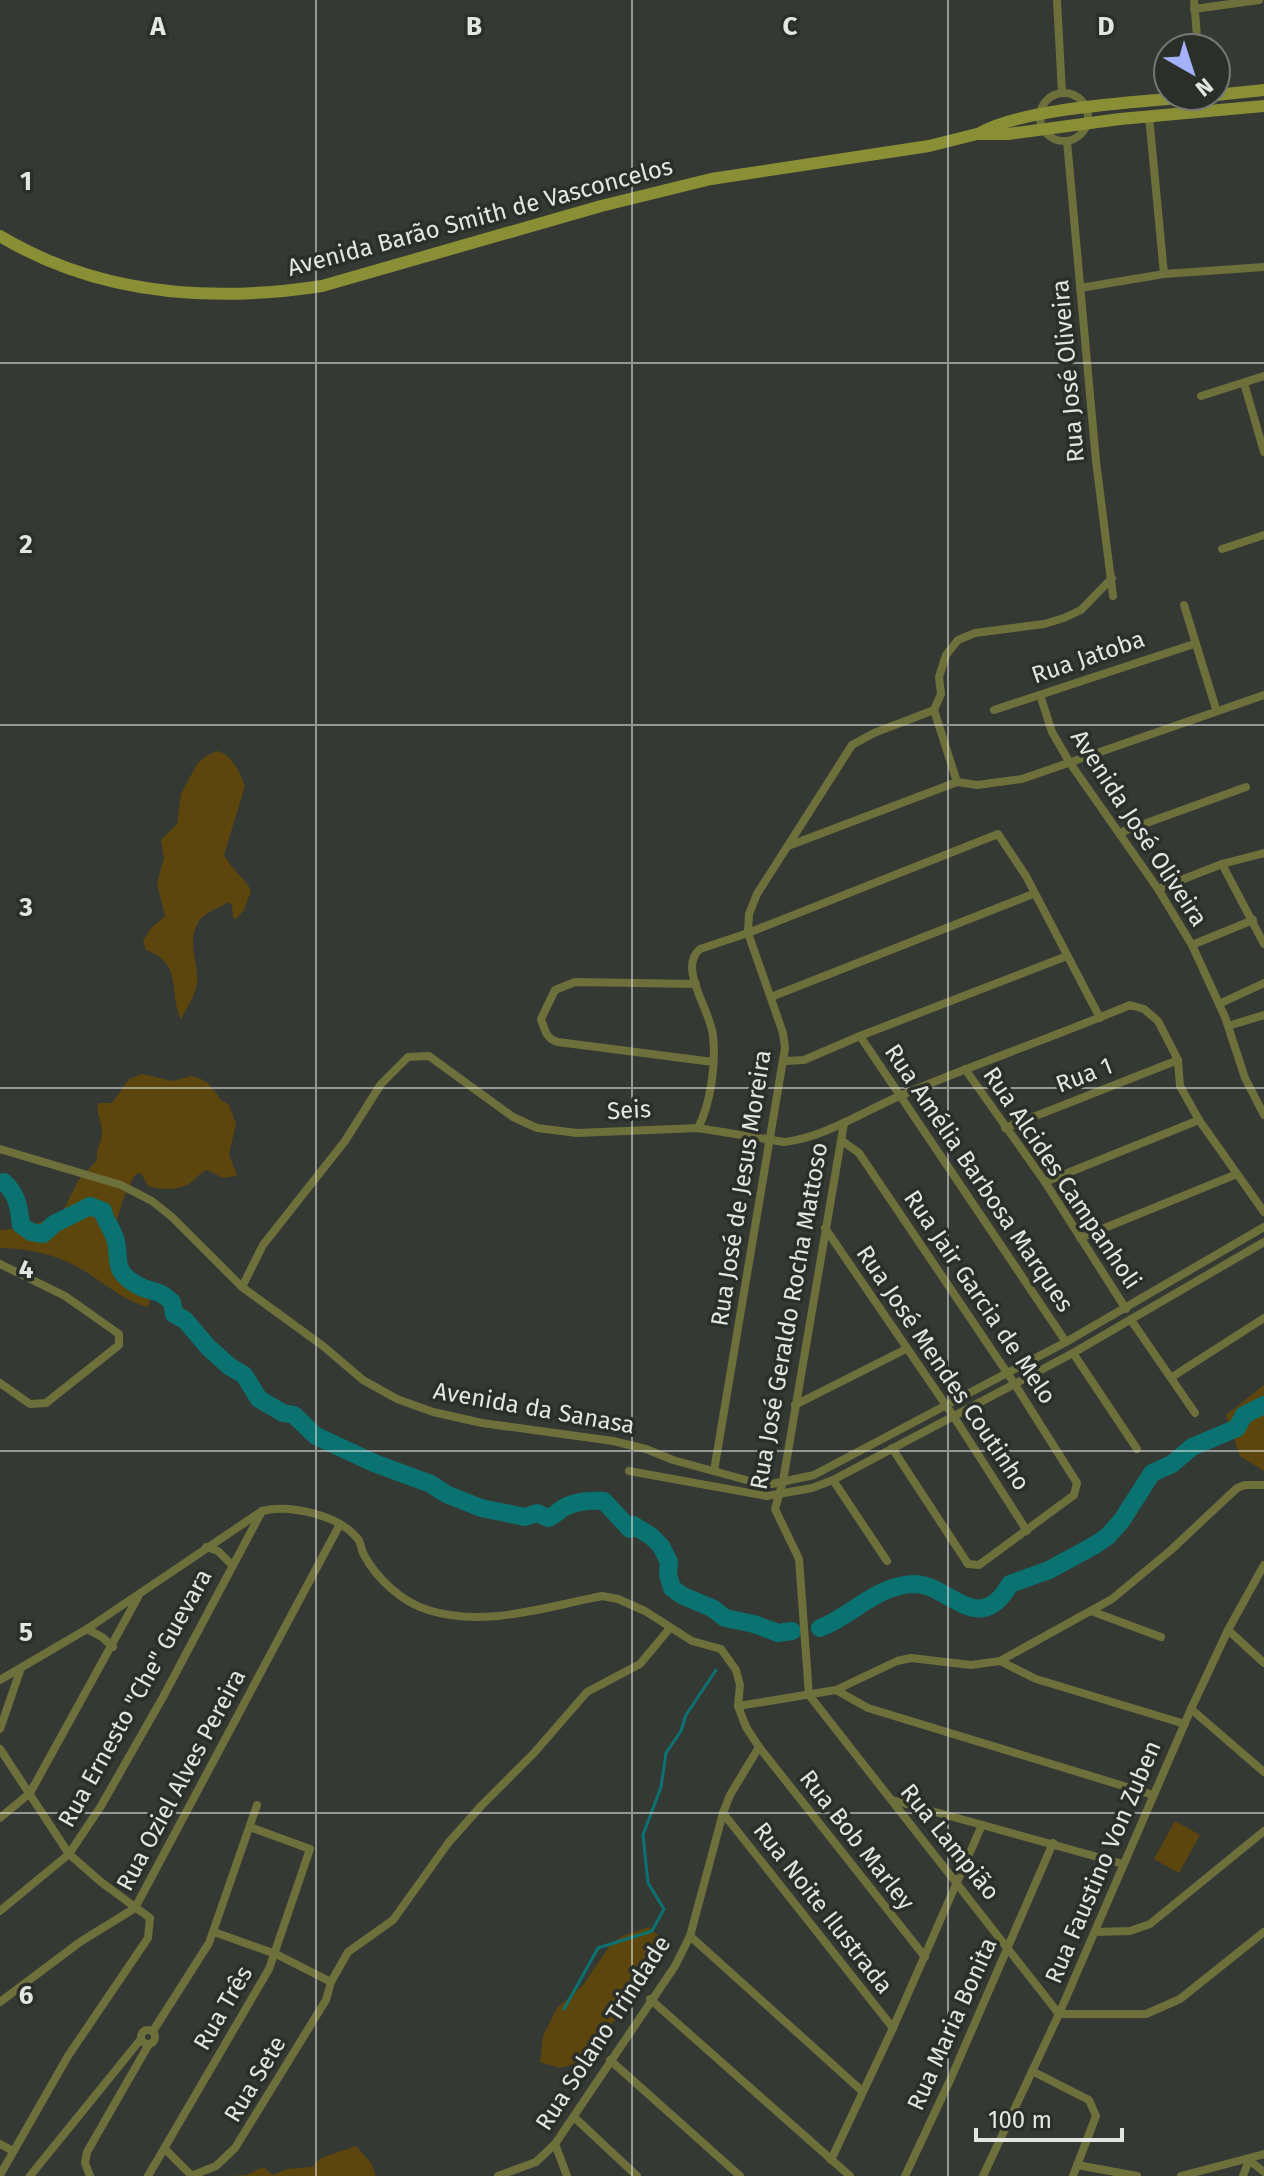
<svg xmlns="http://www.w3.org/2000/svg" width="1264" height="2176" viewBox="0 0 1264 2176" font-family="'Fira Sans',sans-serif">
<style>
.green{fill:#5d450e}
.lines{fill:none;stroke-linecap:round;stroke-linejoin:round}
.stream{stroke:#0a7271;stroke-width:3}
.river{stroke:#0a7271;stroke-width:18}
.street{stroke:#6d703b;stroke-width:8}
.secondary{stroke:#8a8e35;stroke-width:12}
.grid{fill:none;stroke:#e4e6e3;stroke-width:2;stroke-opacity:0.55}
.labels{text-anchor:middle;stroke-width:7;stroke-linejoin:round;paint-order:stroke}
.street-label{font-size:24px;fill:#e4e6e3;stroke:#2b2f2a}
.grid-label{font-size:26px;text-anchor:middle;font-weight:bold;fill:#e4e6e3;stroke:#2b2f2a;stroke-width:7;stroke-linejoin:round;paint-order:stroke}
</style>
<rect width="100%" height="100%" fill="#353934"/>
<!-- green -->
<g class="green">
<path d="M217,751C232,754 240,773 245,786L224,855C231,869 247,880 251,891L244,910L236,919L233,918L232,905L227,902C219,909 206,911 200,920C185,941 199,961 197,983C195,996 187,1008 181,1019C168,991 184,964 146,950L143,941L151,928L165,916L157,883L164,858L161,840L177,824L181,794L197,764L206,756Z"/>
<path d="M142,1074L173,1081L191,1076L199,1078L208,1083L221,1100L229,1105L236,1124L229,1154L237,1176L223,1178L207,1170C199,1173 196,1179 190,1183C178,1191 161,1190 148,1186L141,1173L135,1175C123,1197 109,1228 119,1254C125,1269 142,1280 152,1292L148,1307C123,1301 105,1283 83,1270C56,1254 31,1249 0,1248V1230L22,1228L52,1219L64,1209L78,1181L97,1160C95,1150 102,1143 102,1132C102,1122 96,1113 98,1103H112L129,1079Z"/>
<polygon points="1264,1385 1264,1471 1240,1456 1226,1415"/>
<polygon points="1175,1821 1200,1835 1179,1873 1154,1859"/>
<polygon points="649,1927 661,1938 639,1982 589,2060 560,2068 540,2062 543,2036 557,2008 583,1985 609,1947 622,1936"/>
<polygon points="356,2146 371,2163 376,2176 230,2176 247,2175 263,2167 273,2175 287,2169 312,2167 321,2158"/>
</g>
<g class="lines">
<!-- stream -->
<polyline class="stream" points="564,2009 598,1948 652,1931 664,1909 648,1883 643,1835 661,1787 666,1753 681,1731 686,1715 716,1670"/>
<!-- river -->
<g class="river">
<path d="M0,1183L4,1182C17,1194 19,1207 21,1225L31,1232L43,1234L54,1224L90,1206L103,1211C105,1221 109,1224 113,1233C124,1256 107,1269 139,1286C152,1293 157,1288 172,1302L174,1314L185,1320L208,1347L229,1366L244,1375L259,1399L283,1413L294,1415L316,1436L374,1463L431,1484L446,1494L481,1508L525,1517L537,1513L548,1518C556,1516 558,1510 565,1507C577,1501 591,1500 604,1501L630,1529L633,1525L651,1536L661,1546L669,1562L668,1574L672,1588L683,1596L712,1608L725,1618L754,1624L778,1633L792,1631"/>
<path d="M820,1628C853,1615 877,1585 914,1584C949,1584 979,1639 1010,1584L1049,1570L1095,1545L1108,1536L1122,1520L1152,1473L1172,1464L1192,1447L1237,1428L1244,1415L1264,1405"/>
</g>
<!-- street -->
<g class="street">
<polyline points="1057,0 1062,93"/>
<polyline points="1194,0 1198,48"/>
<polyline points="1194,9 1259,0"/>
<circle cx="1064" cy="117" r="24"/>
<polyline points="1149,116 1164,274"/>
<polyline points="1067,141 1096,461 1113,596"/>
<polyline points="1080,288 1164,274 1264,267"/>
<polyline points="1244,383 1264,452"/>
<polyline points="1201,396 1264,376"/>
<polyline points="1222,549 1264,535"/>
<polyline points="1112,578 1081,610 1064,618 1044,624 975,633 958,640 946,655 939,677 941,694 934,710 957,782 977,785 1022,779 1264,695"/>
<polyline points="1184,605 1216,709"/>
<polyline points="1040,695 1052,732 1070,763 1158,889 1192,945 1225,1017 1245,1078 1264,1115"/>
<polyline points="994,710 1194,644"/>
<polyline points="1119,833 1246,787"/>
<polyline points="788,846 957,782"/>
<polyline points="1222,864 1264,944"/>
<polyline points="1158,889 1222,864 1264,853"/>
<polyline points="1192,945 1253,920"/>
<path d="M696,984L575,982L555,990L541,1019C545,1030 546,1039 558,1042L713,1062"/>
<polyline points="771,997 1033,894"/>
<polyline points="1219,1004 1264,983"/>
<polyline points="1228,1026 1264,1015"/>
<polyline points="860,1036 1066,1342"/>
<polyline points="784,1061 804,1060 860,1036 1067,956"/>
<polyline points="965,1069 1045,1182 1126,1309"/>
<polyline points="844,1123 783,1481 775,1509 799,1559 809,1695 1059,2014"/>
<path d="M698,1128C711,1103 716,1064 713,1036C711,1010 677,968 700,949L748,933L998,834L1026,876L1100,1018"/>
<polyline points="1005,1128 1178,1060"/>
<polyline points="841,1140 859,1153 1014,1383 1077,1483 1074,1495 979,1565 968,1564 892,1448"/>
<polyline points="0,1149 121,1185 152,1201 172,1217 242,1287 323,1346 363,1380 397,1399 433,1412 482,1423 613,1441 646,1449 673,1460 761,1484 772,1484 814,1475 1066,1342 1264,1227"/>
<polyline points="1045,1182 1199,1120"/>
<polyline points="825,1228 954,1417 1027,1531"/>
<polyline points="1080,1238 1237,1174"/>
<polyline points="0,1264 65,1296 119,1334 119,1345 46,1403 30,1404 0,1383"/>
<path d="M242,1287L263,1245L345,1141L381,1084L408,1057L429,1056L513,1117L537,1128L577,1133L698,1128L784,1142C826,1137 864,1111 902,1095C977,1063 1054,1037 1130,1005L1144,1009L1158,1021L1178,1060L1180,1086L1199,1120L1264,1212"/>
<polyline points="1131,1320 1195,1413"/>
<polyline points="1073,1353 1137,1449"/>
<polyline points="1172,1377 1264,1318"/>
<polyline points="795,1405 906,1349"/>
<polyline points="629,1471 767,1496 812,1488 833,1480 1073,1353 1264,1242"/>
<polyline points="714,1471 785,1048 783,1033 748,933 749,914 757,894 852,745 874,733 934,710"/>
<polyline points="833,1480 887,1561"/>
<polyline points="206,1547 218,1551 232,1565"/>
<polyline points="1091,1611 1161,1637"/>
<polyline points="87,1629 102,1637 113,1647"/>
<polyline points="1228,1630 1264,1663"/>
<polyline points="1000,1661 1112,1599 1171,1550 1237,1488 1245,1485 1264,1485"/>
<path d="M0,1680L87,1629L262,1511C290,1504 339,1515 358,1539C361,1543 361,1550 364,1555C377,1579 402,1602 428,1610C485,1628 545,1607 602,1596L618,1599L645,1611L692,1641L721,1649L736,1670L740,1685L738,1706L746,1727L759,1747L925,1957"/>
<polyline points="836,1690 897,1661 911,1658 971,1665 1000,1661 1036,1679 1185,1724"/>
<polyline points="738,1706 836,1690 868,1708 1153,1795"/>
<polyline points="1191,1709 1264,1772"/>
<polyline points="0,1729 21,1668"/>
<polyline points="0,1749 69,1854 101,1882 150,1918 148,1938 68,2056 0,2175"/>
<polyline points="892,1800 1123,1864"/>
<polyline points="723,1813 893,2028"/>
<polyline points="0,1818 30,1793 138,1597"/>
<polyline points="0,1911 69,1854 101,1806 163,1697 262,1511"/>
<polyline points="214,1932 276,1954 331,1982"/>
<polyline points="1095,1932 1130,1931 1150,1924 1264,1831"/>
<polyline points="690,1936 862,2091"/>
<polyline points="650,1999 850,2176"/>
<polyline points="0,2002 80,1942 135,1908 340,1524"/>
<polyline points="1059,2014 1146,2014 1180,1999 1264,1932"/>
<circle cx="148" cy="2037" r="7"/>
<polyline points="153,2031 209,1943 257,1805"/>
<polyline points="610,2060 740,2176"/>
<polyline points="1032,2071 1089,2100 1096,2116 1073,2176"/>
<polyline points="574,2117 637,2176"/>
<polyline points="0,2144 13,2151"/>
<polyline points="555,2144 567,2176"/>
<polyline points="165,2149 192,2176"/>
<polyline points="831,2160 893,2028 982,1825"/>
<polyline points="1077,2165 1137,2176"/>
<polyline points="30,2176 141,2039"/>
<polyline points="90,2176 85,2163 87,2152 149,2044"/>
<polyline points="148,2176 269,1969 310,1849 250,1827"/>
<polyline points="191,2176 216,2166 235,2148 326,2000 331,1982 348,1952 393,1920 449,1842 482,1805 534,1753 587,1692 640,1664 670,1628"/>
<polyline points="498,2176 536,2162 555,2144 675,1966 690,1936 723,1813 730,1795 759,1747"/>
<polyline points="905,2176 951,2078 1053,1843"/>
<polyline points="983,2176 1059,2014 1191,1709 1228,1630 1264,1565"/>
<polyline points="1181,2176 1264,2154"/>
<polyline points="1243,2176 1249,2160 1264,2172"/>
</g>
<!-- secondary -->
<g class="secondary">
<polyline points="1216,95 1264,90"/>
<path d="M980,133C1024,107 1145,102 1200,96"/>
<path d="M0,236C98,295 211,303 322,286L601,206L711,179L929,146L977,134H1008L1120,119L1264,106"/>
</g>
</g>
<!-- grid -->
<path class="grid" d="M316,0V2176M632,0V2176M948,0V2176M0,363H1264M0,725H1264M0,1088H1264M0,1451H1264M0,1813H1264"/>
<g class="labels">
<!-- street labels -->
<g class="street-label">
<text transform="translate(480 217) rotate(-15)" y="8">Avenida Barão Smith de Vasconcelos</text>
<text transform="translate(1068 371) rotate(-95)" y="8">Rua José Oliveira</text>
<text transform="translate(1088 657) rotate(-19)" y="8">Rua Jatoba</text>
<text transform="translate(1139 828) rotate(57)" y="8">Avenida José Oliveira</text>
<text transform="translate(1084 1075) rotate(-21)" y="8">Rua 1</text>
<text transform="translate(629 1110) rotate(-3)" y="8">Seis</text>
<text transform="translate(979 1178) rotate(56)" y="8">Rua Amélia Barbosa Marques</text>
<text transform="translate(1062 1178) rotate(56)" y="8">Rua Alcides Campanholi</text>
<text transform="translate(741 1188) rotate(-81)" y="8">Rua José de Jesus Moreira</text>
<text transform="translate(980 1297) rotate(56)" y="8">Rua Jair Garcia de Melo</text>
<text transform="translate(789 1316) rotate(-80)" y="8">Rua José Geraldo Rocha Mattoso</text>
<text transform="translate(943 1368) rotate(56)" y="8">Rua José Mendes Coutinho</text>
<text transform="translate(534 1408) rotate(10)" y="8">Avenida da Sanasa</text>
<text transform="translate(135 1698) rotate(-61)" y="8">Rua Ernesto "Che" Guevara</text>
<text transform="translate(181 1780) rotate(-62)" y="8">Rua Oziel Alves Pereira</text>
<text transform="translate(857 1840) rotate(52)" y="8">Rua Bob Marley</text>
<text transform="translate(950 1842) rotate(51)" y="8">Rua Lampião</text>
<text transform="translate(1103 1862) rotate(-67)" y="8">Rua Faustino Von Zuben</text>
<text transform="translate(823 1908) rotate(52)" y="8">Rua Noite Ilustrada</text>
<text transform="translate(223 2008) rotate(-60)" y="8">Rua Três</text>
<text transform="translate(952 2024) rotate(-66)" y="8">Rua Maria Bonita</text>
<text transform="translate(603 2033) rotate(-57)" y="8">Rua Solano Trindade</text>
<text transform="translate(255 2079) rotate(-59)" y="8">Rua Sete</text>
</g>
</g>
<g class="grid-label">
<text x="158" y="35">A</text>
<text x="474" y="35">B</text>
<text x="790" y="35">C</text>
<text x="1106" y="35">D</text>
<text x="26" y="190">1</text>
<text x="26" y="553">2</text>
<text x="26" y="916">3</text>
<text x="26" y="1278">4</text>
<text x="26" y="1641">5</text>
<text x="26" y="2004">6</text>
</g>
<!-- north arrow -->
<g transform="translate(1192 72) rotate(141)"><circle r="38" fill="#2b2f2a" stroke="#757874" stroke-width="2"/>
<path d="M0-6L14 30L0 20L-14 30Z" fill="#a6b1fc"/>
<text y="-12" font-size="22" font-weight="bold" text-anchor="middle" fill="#e4e6e3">N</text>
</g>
<!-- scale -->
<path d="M976 2128v12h146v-12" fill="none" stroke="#e4e6e3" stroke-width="4"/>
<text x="988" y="2128" font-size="24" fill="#e4e6e3" stroke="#2b2f2a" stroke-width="6" paint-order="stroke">100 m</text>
</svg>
